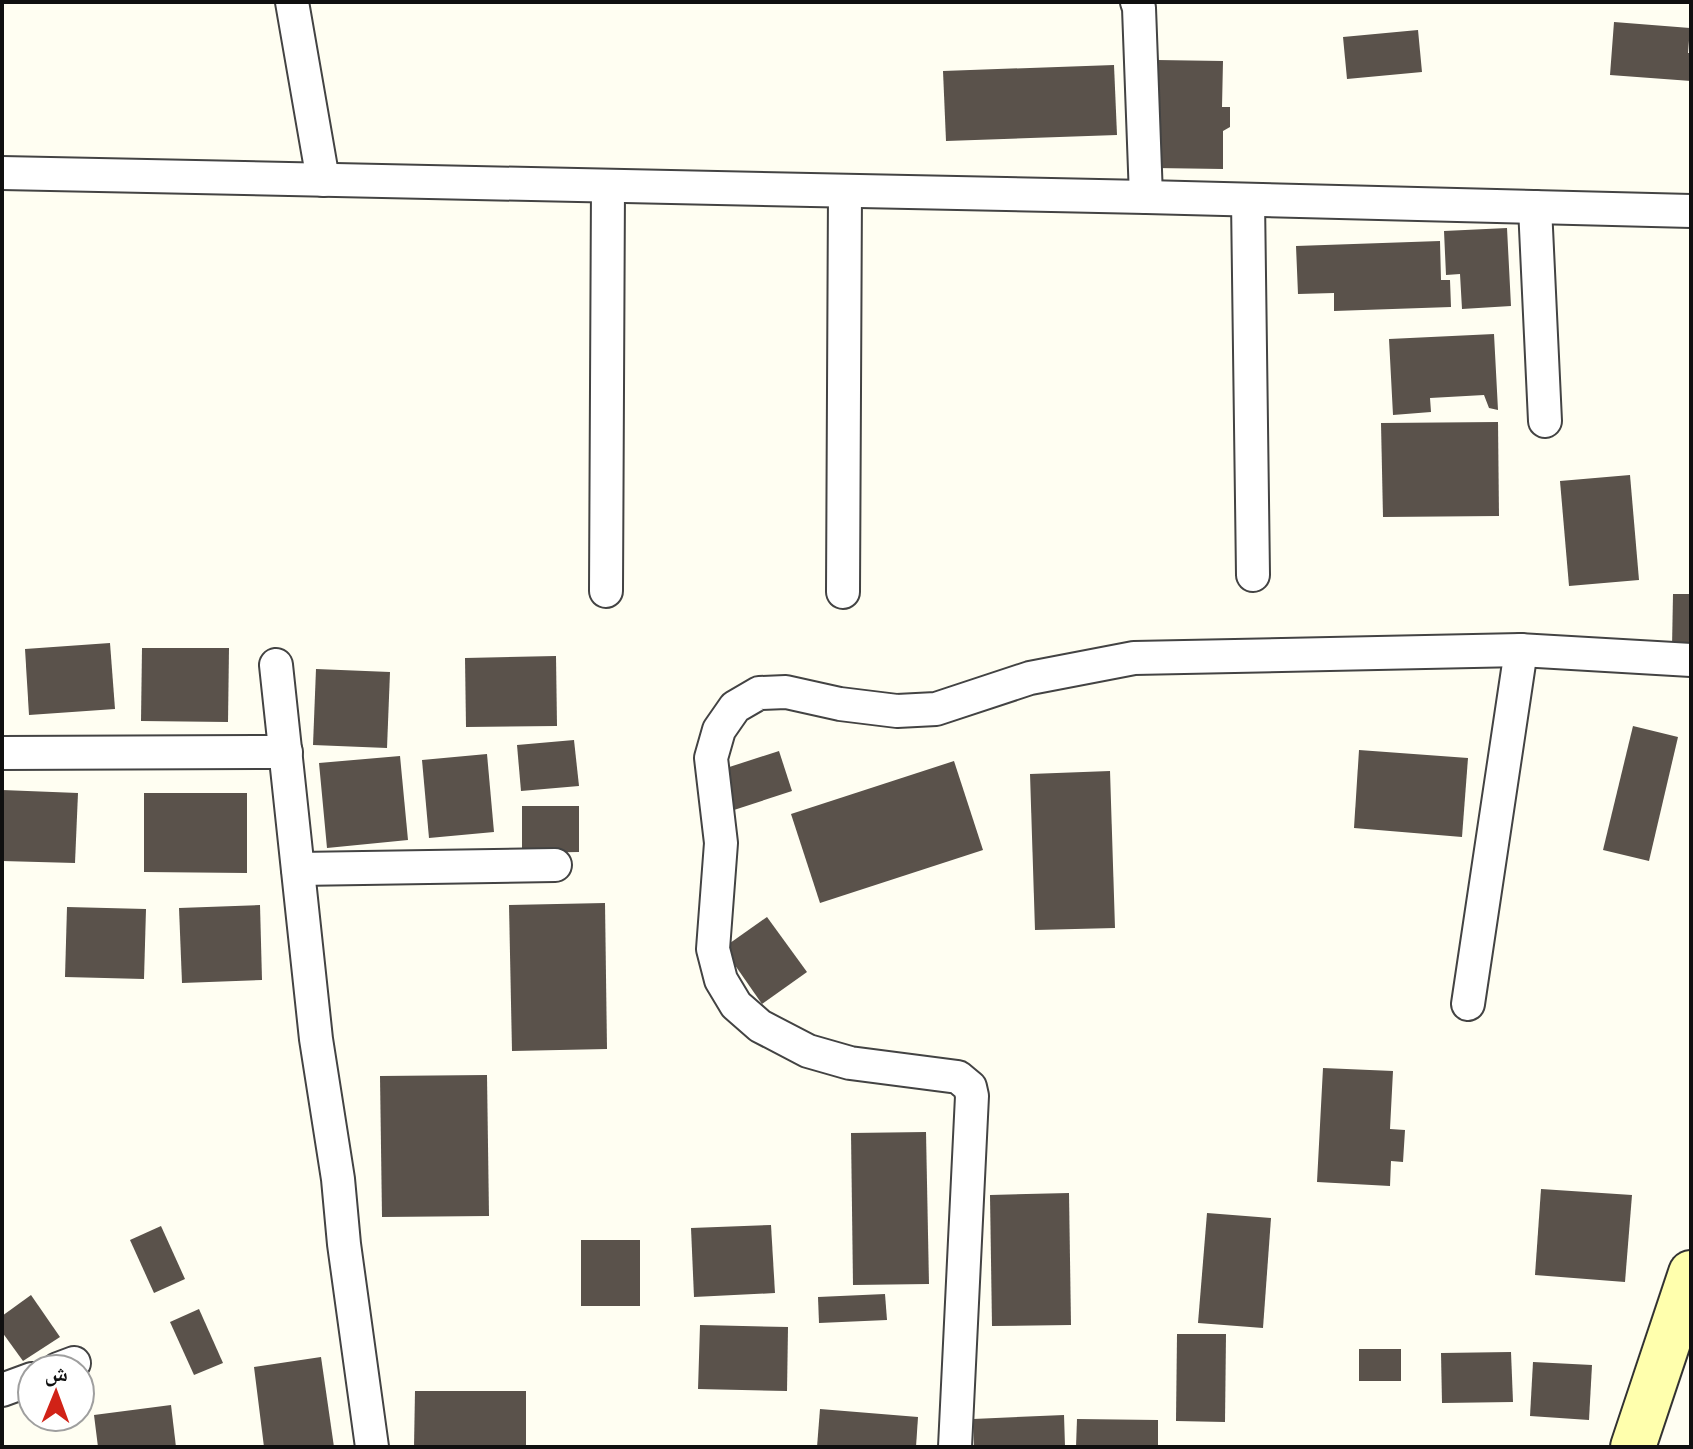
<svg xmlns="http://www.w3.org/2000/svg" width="1693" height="1449" viewBox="0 0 1693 1449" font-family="'Libre Baskerville','Noto Naskh Arabic',serif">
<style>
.building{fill:#5a524b}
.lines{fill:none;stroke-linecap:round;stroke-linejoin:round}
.street-casing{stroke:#434343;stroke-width:36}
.secondary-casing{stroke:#323232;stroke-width:48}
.street{stroke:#fff;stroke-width:32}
.secondary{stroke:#ffffad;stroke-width:44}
</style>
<rect width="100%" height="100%" fill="#fffef2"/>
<!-- building -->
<g class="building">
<polygon points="1614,22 1690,28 1688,53 1691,53 1691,81 1610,75"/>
<polygon points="1418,30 1422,72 1347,79 1343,37"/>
<polygon points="1157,60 1223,61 1222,107 1230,107 1230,127 1223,131 1223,169 1155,168"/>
<polygon points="1114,65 1117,135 946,141 943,71"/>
<polygon points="1507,228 1511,306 1462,309 1460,274 1446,275 1444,231"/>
<polygon points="1440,241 1441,280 1450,280 1451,307 1334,311 1334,293 1298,294 1296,246"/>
<polygon points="1494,334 1498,410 1489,408 1484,395 1430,398 1431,412 1393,415 1389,339"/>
<polygon points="1498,422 1499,516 1383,517 1381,423"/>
<polygon points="1630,475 1639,580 1569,586 1560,481"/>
<polygon points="1673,594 1691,594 1691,649 1672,648"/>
<polygon points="110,643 115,709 29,715 25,649"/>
<polygon points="142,648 229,648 228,722 141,721"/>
<polygon points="556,656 557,726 466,727 465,658"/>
<polygon points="316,669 390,672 387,748 313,745"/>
<polygon points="1633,726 1678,737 1649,861 1603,850"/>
<polygon points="574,740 579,786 521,791 517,745"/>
<polygon points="1359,750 1468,758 1462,837 1354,828"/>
<polygon points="779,751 792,791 734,810 720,770"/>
<polygon points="487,754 494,832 429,838 422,760"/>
<polygon points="400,756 408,840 327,848 319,763"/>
<polygon points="954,761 983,850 820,903 791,814"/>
<polygon points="1110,771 1115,928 1035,930 1030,774"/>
<polygon points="2,790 78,793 75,863 2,861"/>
<polygon points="144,793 247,793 247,873 144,872"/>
<polygon points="522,806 579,806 579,852 522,853"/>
<polygon points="605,903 607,1049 512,1051 509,905"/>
<polygon points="260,905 262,980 182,983 179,908"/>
<polygon points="67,907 146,909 144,979 65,977"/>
<polygon points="767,917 807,972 762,1004 723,948"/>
<polygon points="1323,1068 1393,1071 1390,1129 1405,1130 1403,1162 1391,1161 1390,1186 1317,1182"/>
<polygon points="487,1075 489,1216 382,1217 380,1076"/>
<polygon points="926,1132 929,1284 853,1285 851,1133"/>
<polygon points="1541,1189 1632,1195 1625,1282 1535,1275"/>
<polygon points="1069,1193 1071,1325 992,1326 990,1195"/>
<polygon points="1207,1213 1271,1218 1263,1328 1198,1323"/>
<polygon points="771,1225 775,1293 694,1297 691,1228"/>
<polygon points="161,1226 185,1279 154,1293 130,1240"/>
<rect x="581" y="1240" width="59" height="66"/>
<polygon points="885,1294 887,1320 819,1323 818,1297"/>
<polygon points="31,1295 60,1337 23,1361 2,1332 2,1316"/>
<polygon points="199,1309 223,1363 194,1375 170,1322"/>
<polygon points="700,1325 788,1327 787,1391 698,1389"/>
<polygon points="1177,1334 1226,1334 1225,1422 1176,1421"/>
<rect x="1359" y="1349" width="42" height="32"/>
<polygon points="1511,1352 1513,1402 1442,1403 1441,1353"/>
<polygon points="321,1357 334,1447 264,1447 254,1367"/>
<polygon points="1533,1362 1592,1365 1589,1420 1530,1416"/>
<polygon points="415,1391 526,1391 526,1447 414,1447"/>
<polygon points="171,1405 176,1447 98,1447 94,1415"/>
<polygon points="820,1409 918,1417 916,1447 817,1447"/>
<polygon points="1064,1415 1065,1447 974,1447 973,1419"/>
<polygon points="1077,1419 1158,1420 1158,1447 1076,1447"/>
</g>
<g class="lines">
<defs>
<g id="street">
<polyline points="292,2 323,180"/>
<polyline points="1137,2 1139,8 1146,197"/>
<polyline points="2,173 1146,197 1691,211"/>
<polyline points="1248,200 1253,575"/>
<polyline points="1535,207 1545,421"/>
<polyline points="606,591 608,186"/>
<polyline points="843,592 845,191"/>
<polyline points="276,665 316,1039 338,1179 344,1244 372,1447"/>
<polyline points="2,753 286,752"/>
<polyline points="298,869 555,865"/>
<polyline points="1468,1004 1521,650"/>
<polyline points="58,1369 74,1363"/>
<polyline points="2,1390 32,1379"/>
<polyline points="955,1447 972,1096 970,1087 958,1077 850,1063 808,1051 760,1026 736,1005 721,980 713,949 721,843 711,758 719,730 735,707 759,693 786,692 840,704 897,711 936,709 1030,678 1134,658 1521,650 1691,660"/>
</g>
<polyline id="secondary" points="1633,1447 1691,1273"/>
</defs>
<!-- street casing -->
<use href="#street" class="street-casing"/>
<!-- secondary casing -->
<use href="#secondary" class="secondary-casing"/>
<!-- street -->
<use href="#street" class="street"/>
<!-- secondary -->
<use href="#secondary" class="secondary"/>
</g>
<!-- border -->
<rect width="1693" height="1449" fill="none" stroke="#101010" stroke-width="8"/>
<!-- north arrow -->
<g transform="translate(56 1393) rotate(1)"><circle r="38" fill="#ffffff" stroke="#9f9f9f" stroke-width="2"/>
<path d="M0-6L14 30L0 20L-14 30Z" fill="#d12217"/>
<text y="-12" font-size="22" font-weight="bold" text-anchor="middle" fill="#101010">ش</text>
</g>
</svg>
